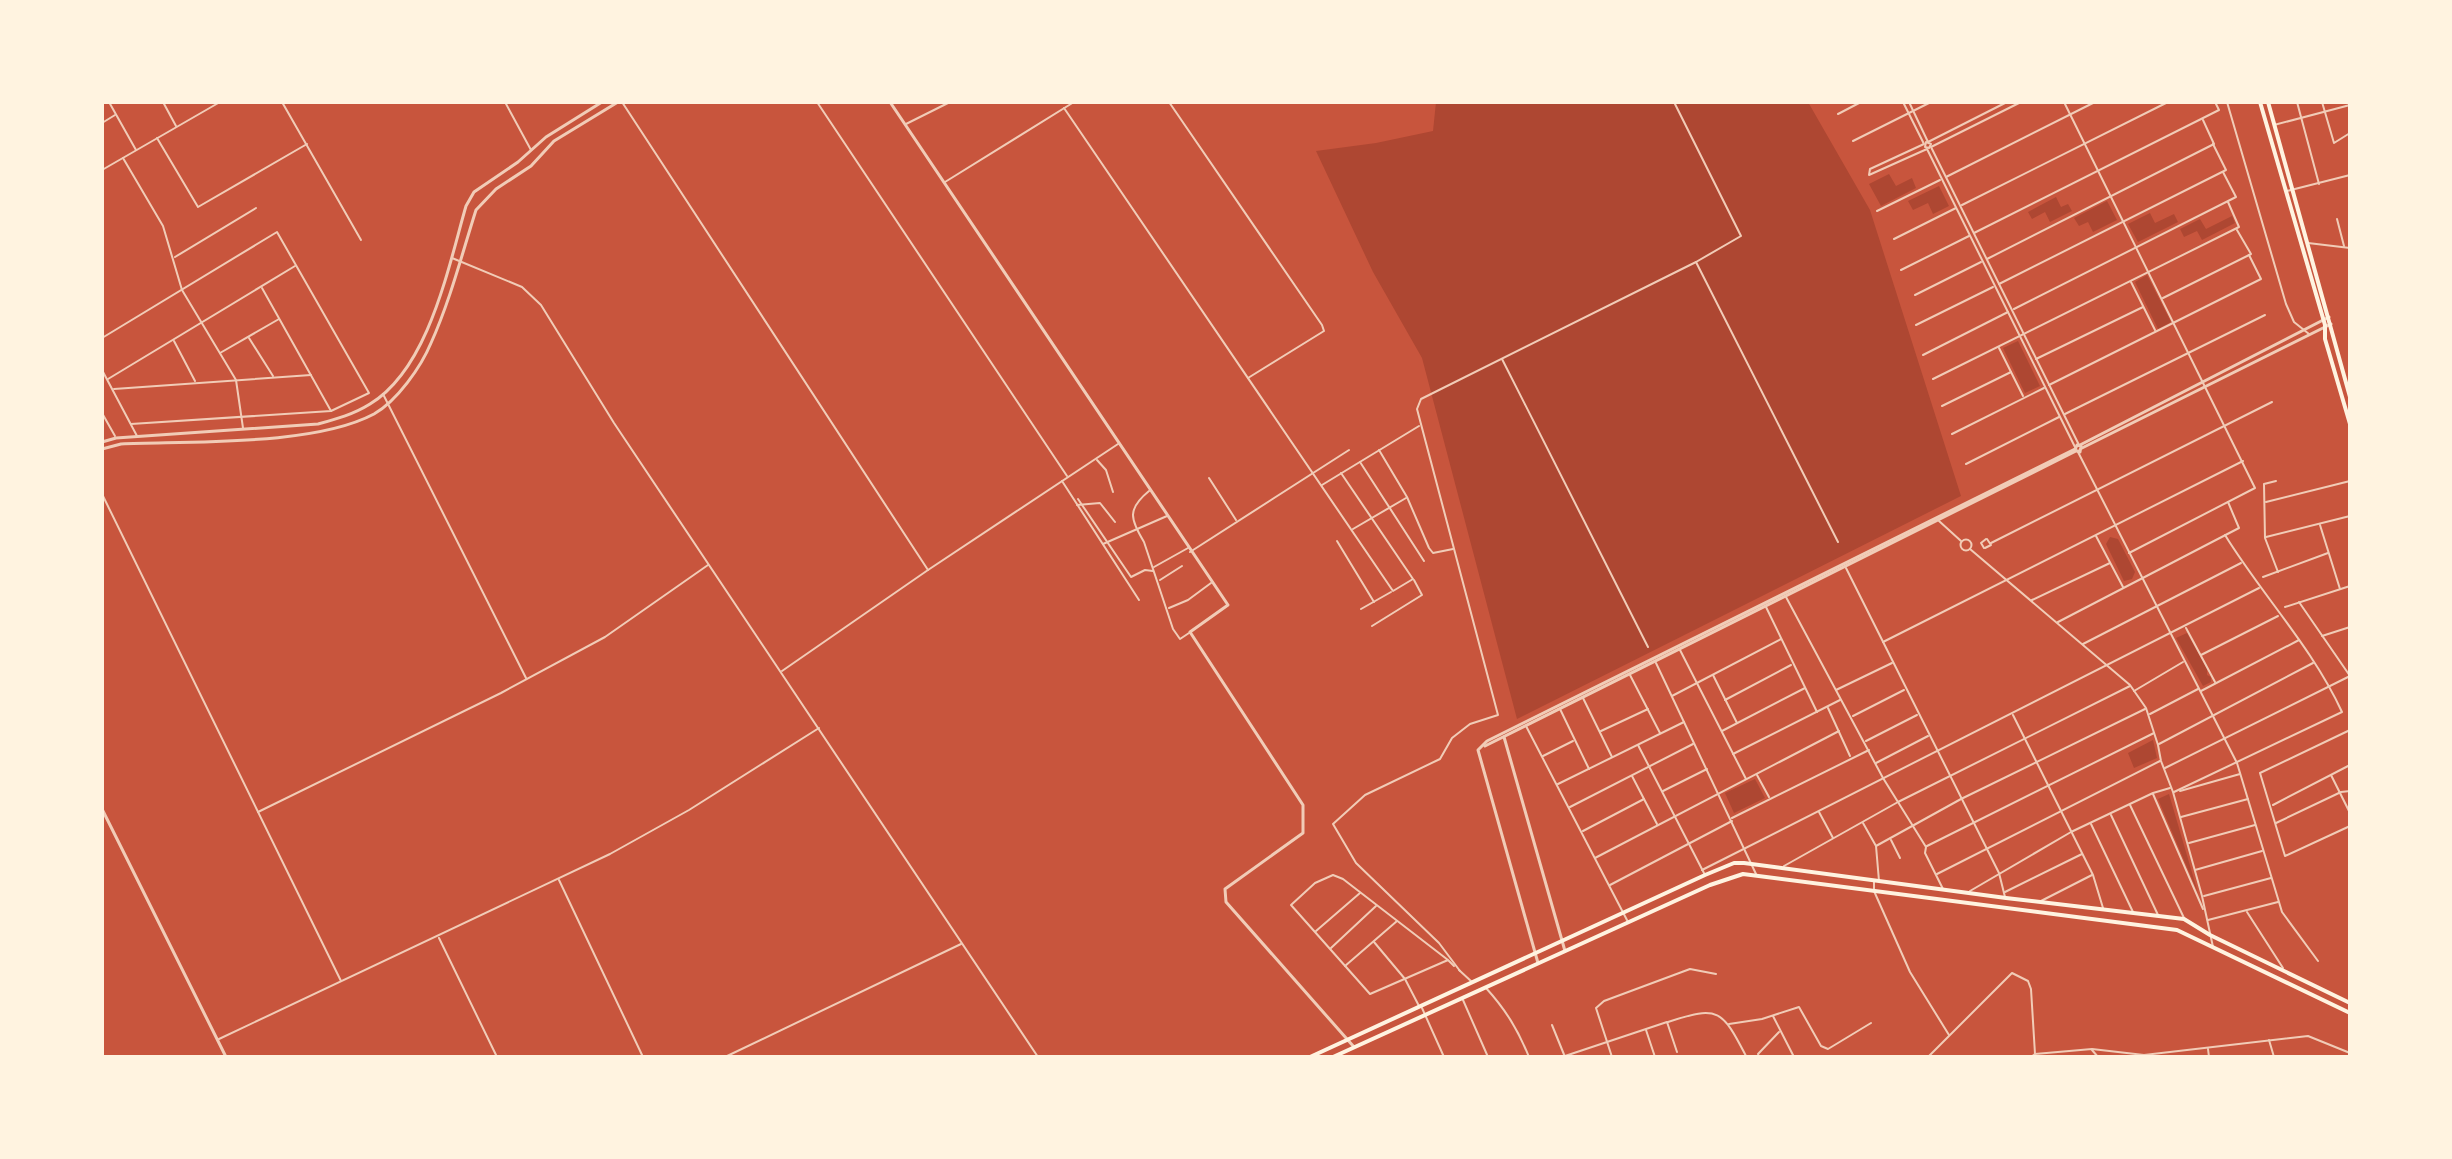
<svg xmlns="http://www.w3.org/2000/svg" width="2452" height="1159" viewBox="0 0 2452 1159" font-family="Inter,sans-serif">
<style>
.green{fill:#ae4732}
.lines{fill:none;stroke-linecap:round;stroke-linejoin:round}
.minor{stroke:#f1ccb7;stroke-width:2}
.tertiary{stroke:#f1ccb7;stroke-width:3}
.secondary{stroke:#fff3e0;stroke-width:4}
.primary{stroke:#fff3e0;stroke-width:4}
</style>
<rect width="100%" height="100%" fill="#c8553d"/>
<!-- green -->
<g class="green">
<polygon points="1436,102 1808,102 1870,210 1961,496 1517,719 1422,358 1373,272 1316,151 1376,143 1433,131"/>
<polygon points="1889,174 1896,186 1912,178 1916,188 1881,206 1869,184"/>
<polygon points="1939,186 1949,206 1933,214 1928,203 1913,210 1908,201"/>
<polygon points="2056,197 2061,207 2068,204 2072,211 2050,222 2045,212 2032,219 2028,212"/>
<polygon points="2107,201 2117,220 2093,232 2088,222 2079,226 2074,218"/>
<polygon points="2150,213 2155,223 2174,214 2178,222 2138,242 2128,224"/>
<polygon points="2232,216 2235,223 2202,240 2197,231 2184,237 2180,229 2200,219 2206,229"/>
<polygon points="2147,275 2171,322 2158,329 2135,282"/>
<polygon points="2018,341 2040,386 2025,393 2003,348"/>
<polygon points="2110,537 2118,539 2135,572 2132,579 2124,581 2106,544"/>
<polygon points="2187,633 2207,669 2207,675 2211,677 2211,682 2203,686 2176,638"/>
<polygon points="2153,740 2157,758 2134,768 2128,753"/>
<polygon points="1755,779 1765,798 1734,813 1725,793"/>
<polygon points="2169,794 2198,893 2158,799"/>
</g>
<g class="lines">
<!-- minor -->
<g class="minor">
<polyline points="109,102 136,150"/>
<polyline points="163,102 176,126"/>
<polyline points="282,102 361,240"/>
<polyline points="505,102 531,150"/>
<polyline points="622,102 928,570"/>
<polyline points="817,102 1067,476"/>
<polyline points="1169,102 1322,325 1324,331 1248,378"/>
<polyline points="1903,102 1924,144 1870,169 1869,175 1927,149 2075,447"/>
<polyline points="1909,102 1928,142 2007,102"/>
<polyline points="2021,102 1931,147 2079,445"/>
<polyline points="2064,102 2255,488 2129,553"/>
<polyline points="2227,102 2286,304 2294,322 2309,334"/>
<polyline points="2297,102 2319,184"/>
<polyline points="2322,102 2334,143 2350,133"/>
<polyline points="1064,108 1393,591 1413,579 1341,473"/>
<polyline points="1838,114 1861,102"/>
<polyline points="102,123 115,115"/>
<polyline points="906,124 950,102"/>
<polyline points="2274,125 2350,105"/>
<polyline points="157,138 198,207 307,144"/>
<polyline points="1853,141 1931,102"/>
<polygon points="1926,142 1931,144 1929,148 1925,147"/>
<polyline points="123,158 163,226 182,290 236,380 243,428"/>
<polyline points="102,170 220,102"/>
<polyline points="1946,177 2095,102"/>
<polyline points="945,182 1074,102"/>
<polyline points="2287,191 2350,175"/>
<polyline points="1962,205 2168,102"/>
<polyline points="1877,211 1940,180"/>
<polyline points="2337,219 2344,246"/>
<polyline points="1974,233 2219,110 2215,102"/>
<polyline points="1894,239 1956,208"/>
<polyline points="2308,243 2350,248"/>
<polyline points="175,257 256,208"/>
<polyline points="452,258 522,287 541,305 614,423 1038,1057"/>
<polyline points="1987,259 2214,144 2203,120"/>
<polyline points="1696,262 1838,542"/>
<polyline points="1901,270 1969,236"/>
<polyline points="2131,282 2155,330"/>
<polyline points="1999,284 2226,170 2213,144"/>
<polyline points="262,288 331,411"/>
<polyline points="1915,295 1981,262"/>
<polyline points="2163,298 2251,254 2237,230"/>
<polyline points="2014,309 2236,197 2223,172"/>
<polyline points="1916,325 1993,287"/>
<polyline points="102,338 277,232 369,393 331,411 131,424"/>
<polyline points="249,338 273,376"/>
<polyline points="174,341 195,381"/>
<polyline points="1999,348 2023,396"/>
<polyline points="220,353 279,319"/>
<polyline points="1923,355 2008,312"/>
<polyline points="1502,359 1648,647"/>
<polyline points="2036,359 2143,307"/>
<polyline points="102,370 137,436"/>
<polyline points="108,379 295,266"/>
<polyline points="1933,379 2237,228 2239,227 2228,202"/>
<polyline points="2049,385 2261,279 2249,255"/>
<polyline points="114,389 311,375"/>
<polyline points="383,394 526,678"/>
<polyline points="1942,406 2011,372"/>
<polyline points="102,413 115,436"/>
<polyline points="2065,414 2265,315"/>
<polyline points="1952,434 2044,388"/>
<polyline points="1379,450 1407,497 1429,548 1433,553 1453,549"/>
<polyline points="2078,452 2237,763 2282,912 2318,961"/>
<polyline points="1097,460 1106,470 1113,492"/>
<polyline points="1360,462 1424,561"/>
<polyline points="1966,464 2059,417"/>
<polyline points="1209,478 1236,520"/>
<polyline points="1062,481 1139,600"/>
<polyline points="2276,481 2264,484 2265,538 2278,572"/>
<polyline points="1322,485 1419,426"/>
<path d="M1149,491C1127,509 1130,519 1144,542L1173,629L1180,639L1189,633"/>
<polyline points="102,494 341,981"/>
<polyline points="1078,499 1131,577 1145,570 1153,571"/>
<polyline points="2266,502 2350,481"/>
<polyline points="1077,505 1100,503 1115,522"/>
<polyline points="1939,521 1961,541"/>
<polyline points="2320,525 2340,589"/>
<polyline points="1353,529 1406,498"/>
<polyline points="2096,536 2123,587"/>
<polyline points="2266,537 2350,516"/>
<circle cx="1966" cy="545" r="5.5"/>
<polyline points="1337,541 1374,602"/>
<polyline points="1991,543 2272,402"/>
<polyline points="1103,544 1167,516"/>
<polyline points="1984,548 1981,543 1986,539"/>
<polyline points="1985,548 1991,545 1987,539"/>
<polyline points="1970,549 2130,685 2146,708 2158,745 2161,761 2173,792 2202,896 2213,947"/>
<polyline points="1190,552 1349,450"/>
<polyline points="1154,567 1188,548"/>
<polyline points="1846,568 1999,873 2005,897"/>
<polyline points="2263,577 2328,553"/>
<polyline points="1160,580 1182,566"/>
<polyline points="1786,597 1883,778 1926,847 1925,853 1943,889"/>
<polyline points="2032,600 2110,563"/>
<polyline points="2299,602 2350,676"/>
<polyline points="1766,607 1817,712"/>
<polyline points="2285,607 2350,586"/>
<polyline points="1169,608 1188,600 1211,583"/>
<polyline points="1361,609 1391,592"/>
<polyline points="2058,622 2239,528 2228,502"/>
<polyline points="1372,626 1422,595 1414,580"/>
<polyline points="2186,628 2215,682"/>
<polyline points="2322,636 2350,627"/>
<polyline points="1883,642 2243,461"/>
<polyline points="2083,644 2241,563"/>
<polyline points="1680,650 1746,779"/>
<polyline points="2201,655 2278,616"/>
<polyline points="1656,663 1756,874"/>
<polyline points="782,671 928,570 1118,444"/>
<polyline points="1630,675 1660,733"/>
<polyline points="1713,675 1737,723"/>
<polyline points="1836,690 1892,663"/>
<polyline points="2134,691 2183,662"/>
<polyline points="2201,691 2299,640"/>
<polyline points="1672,696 1781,639"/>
<polyline points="1583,698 1612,757"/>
<polyline points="1725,700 1791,665"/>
<polyline points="1828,708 1850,756"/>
<polyline points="1560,709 1589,769"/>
<polyline points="2150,714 2198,689"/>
<polyline points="2013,715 2093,875 2103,908"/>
<polyline points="1853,716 1904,690"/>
<polyline points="1526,726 1628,922"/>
<polyline points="2350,730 2260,773 2285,856 2350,826"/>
<polyline points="1601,731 1648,709"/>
<polyline points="1722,731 1805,688"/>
<polyline points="1866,741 1917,715"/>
<polyline points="2159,744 2313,663"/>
<polyline points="1638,745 1705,875"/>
<polyline points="1733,754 1840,700"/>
<polyline points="1543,756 1573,741"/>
<polyline points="1876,763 1928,736"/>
<polyline points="2165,768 2350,676"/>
<polyline points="1757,775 1769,797"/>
<polyline points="2331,775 2350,813"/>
<polyline points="1632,776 1657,824"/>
<polyline points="1558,784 1684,722"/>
<polyline points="1663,791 1707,769"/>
<polyline points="2180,791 2240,774"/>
<path d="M2174,792L2342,712C2312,647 2262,595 2225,535"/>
<polyline points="2153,794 2203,909"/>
<polyline points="2130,805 2184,918"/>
<polyline points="2273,805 2350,765"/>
<polyline points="1570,807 1693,744"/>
<polyline points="258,812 501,693 605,637 708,565"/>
<polyline points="1819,812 1833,838"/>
<polyline points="2111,815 2158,915"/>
<polyline points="2181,817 2248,799"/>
<polyline points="1732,818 1869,750"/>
<polyline points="1863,823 1876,846 1879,881"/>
<polyline points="2276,823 2341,792 2350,791"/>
<polyline points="2091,824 2133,912"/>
<polyline points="1583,831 1644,799"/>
<polyline points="1891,840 1900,858"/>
<polyline points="2189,843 2255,825"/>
<polyline points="1876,846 1961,799 2145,709"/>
<polyline points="1927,846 2154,733"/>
<polyline points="1595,858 1839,731"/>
<polyline points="1784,866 1898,802 2130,686"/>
<polyline points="1702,870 2259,588"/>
<polyline points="2195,870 2262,851"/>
<polyline points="1937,874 2160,761"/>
<polyline points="559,880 643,1057"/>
<polyline points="1874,881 1874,891 1910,972 1949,1035"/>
<polyline points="1610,885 1732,821"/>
<polyline points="1970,891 2071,832 2153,793 2170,788"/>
<polyline points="2005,892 2082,854"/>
<polyline points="2204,896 2271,878"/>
<polyline points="2041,901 2092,875"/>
<polyline points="2247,912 2283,968"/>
<polyline points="2208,920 2278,902"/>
<polyline points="1316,931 1360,893"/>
<polyline points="439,938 497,1057"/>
<polyline points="1374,942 1405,979 1419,1006"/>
<polyline points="1331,948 1376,906"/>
<polyline points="1448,960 1370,994 1291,905 1315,883 1333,875 1343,879 1448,960 1454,966"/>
<polyline points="1345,966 1397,921"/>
<polyline points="1459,970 1472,982"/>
<polyline points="1460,971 1439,943 1356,863 1333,824 1365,795 1440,759 1452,738 1470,724 1498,715 1417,409 1421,399 1696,262 1741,236 1674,102"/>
<path d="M1486,988C1506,1010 1518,1030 1529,1057"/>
<polyline points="1463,1000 1488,1057"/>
<polyline points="1422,1008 1444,1057"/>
<polyline points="1773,1016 1794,1057"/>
<path d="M1668,1022C1719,1005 1722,1010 1746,1056"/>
<polyline points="1729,1024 1762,1019 1799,1007 1821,1046 1828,1049 1871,1023"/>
<polyline points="1552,1025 1565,1057"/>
<polyline points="1646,1030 1655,1057"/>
<polyline points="219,1039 610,854 689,810 819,728"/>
<polyline points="2269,1040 2274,1057"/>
<polyline points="2208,1049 2209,1057"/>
<polyline points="2092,1050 2098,1057"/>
<polyline points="1565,1056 1667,1022 1677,1052"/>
<polyline points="725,1057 961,944"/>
<polyline points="1612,1057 1596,1008 1604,1001 1690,969 1716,974"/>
<polyline points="1759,1057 1758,1054 1779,1032"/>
<polyline points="1928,1057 2012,973 2028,981 2031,989 2035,1054"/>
<polyline points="2031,1057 2035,1054 2092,1049 2144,1055 2308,1036 2350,1053"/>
</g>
<!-- tertiary -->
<g class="tertiary">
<polyline points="890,102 1228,605 1190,632 1303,805 1303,833 1225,889 1226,902 1354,1047"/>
<path d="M102,442L116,438L318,424C337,419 354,414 370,404C429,368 448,268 466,206L474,192L518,162L546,137L602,102"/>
<polygon points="2077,445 2081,446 2080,452 2075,450"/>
<polyline points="2080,445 2329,317"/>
<polyline points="2082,448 2331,324"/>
<path d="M102,449L121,444C191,441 314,446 374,414C397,401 421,367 431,343C450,301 462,254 476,210L496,189L531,166L554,141L618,102"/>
<polyline points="1504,737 1565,951"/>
<polyline points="1485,746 2076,451"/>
<polyline points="102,809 226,1057"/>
<polyline points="1538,963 1478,750 1487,741 2075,449"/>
</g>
<!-- secondary -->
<g class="secondary">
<polyline points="1310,1057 1705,875 1734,863 1744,863 2006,898 2184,919 2210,935 2350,1003"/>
<polyline points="1333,1057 1710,885 1743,874 2177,930 2350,1013"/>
</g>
<!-- primary -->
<g class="primary">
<polyline points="2260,102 2325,325 2325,339 2350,424"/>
<polyline points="2268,102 2350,397"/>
</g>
</g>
<!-- border -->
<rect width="2452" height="1159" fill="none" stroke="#fff3e0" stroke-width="208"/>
</svg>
